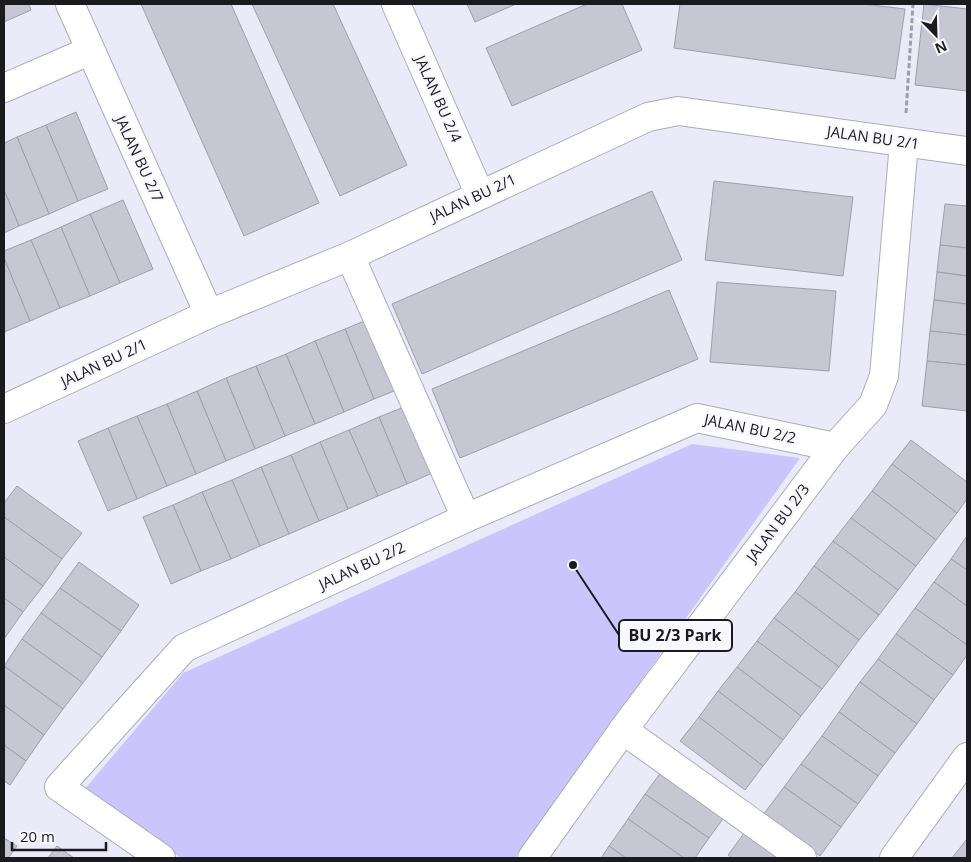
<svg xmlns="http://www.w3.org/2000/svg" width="971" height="862" viewBox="0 0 971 862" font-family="'Open Sans',sans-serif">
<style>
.green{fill:#cbc5fd}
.building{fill:#c7c7d4;stroke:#9f9eab}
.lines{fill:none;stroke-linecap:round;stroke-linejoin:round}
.minor-casing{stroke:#acabb8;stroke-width:30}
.path{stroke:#9f9faa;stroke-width:3;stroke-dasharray:5 2.5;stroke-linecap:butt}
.minor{stroke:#fff;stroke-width:28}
.labels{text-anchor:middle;stroke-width:4.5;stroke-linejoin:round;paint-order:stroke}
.street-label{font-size:15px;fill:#1a1a1f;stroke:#f9f8fe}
.leader{fill:none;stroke:#1a1a1f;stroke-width:2}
.callout-dot{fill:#1a1a1f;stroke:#f9f8fe;stroke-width:2}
.callout{fill:#f9f8fe;stroke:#1a1a1f;stroke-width:2}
.callout-label{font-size:16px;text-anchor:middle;font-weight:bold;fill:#1a1a1f}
</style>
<rect width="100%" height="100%" fill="#ebeaf8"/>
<!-- green -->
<polygon class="green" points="692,444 800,458 515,858 181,858 84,790 183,673"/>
<!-- building -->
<g class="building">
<polygon points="4,4 29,4 31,10 4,22"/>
<polygon points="141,4 231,4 319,203 244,236"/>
<polygon points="252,4 333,4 407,165 340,196"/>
<polygon points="467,4 516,4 475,22"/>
<polygon points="587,4 622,4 642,50 512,106 486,48"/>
<polygon points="680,4 864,4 905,9 895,79 674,48"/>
<polygon points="924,4 967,9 967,91 915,85"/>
<polygon points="76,112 108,189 78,201 46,125"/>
<polygon points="46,125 78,201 49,214 17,137"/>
<polygon points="17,137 49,214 19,226 4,190 4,143"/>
<polygon points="714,181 853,197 843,276 705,260"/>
<polygon points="4,190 19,226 4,233"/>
<polygon points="652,191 682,260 422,374 392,304"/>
<polygon points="123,200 153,269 120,283 90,214"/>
<polygon points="945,204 967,206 967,248 940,245"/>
<polygon points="90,214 120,283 90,296 61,227"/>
<polygon points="61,227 90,296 60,308 31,240"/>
<polygon points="31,240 60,308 30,321 4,258 4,251"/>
<polygon points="940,245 967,248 967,276 937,272"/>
<polygon points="4,258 30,321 4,332"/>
<polygon points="937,272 967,276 967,304 934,300"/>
<polygon points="717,282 836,291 829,371 710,362"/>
<polygon points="669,290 698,359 460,458 432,389"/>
<polygon points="934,300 967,304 967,335 930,331"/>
<polygon points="374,317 404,387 374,399 345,329"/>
<polygon points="345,329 374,399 344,412 315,341"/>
<polygon points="930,331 967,335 967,365 927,361"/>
<polygon points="315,341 344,412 315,424 286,354"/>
<polygon points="286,354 315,424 285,436 256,366"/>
<polygon points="927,361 967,365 967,411 922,406"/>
<polygon points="256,366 285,436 255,449 226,378"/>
<polygon points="226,378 255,449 226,461 197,391"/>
<polygon points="197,391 226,461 196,474 167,404"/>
<polygon points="167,404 196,474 167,486 137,416"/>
<polygon points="409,405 437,471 407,484 379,417"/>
<polygon points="137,416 167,486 137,499 108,428"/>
<polygon points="379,417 407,484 378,496 349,430"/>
<polygon points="108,428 137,499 108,511 78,441"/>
<polygon points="349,430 378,496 348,509 320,442"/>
<polygon points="911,440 967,482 967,499 957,513 892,464"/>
<polygon points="320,442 348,509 319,521 291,455"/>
<polygon points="291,455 319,521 289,534 261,467"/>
<polygon points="892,464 957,513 936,540 872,491"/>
<polygon points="261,467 289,534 260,546 232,480"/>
<polygon points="232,480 260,546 231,559 202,492"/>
<polygon points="17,486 82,533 62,559 4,517 4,503"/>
<polygon points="872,491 936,540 916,566 851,518"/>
<polygon points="202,492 231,559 201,571 173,505"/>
<polygon points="173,505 201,571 171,584 143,517"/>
<polygon points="4,517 62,559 43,586 4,557"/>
<polygon points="851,518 916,566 898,590 833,541"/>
<polygon points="967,536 967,570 951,559"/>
<polygon points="833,541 898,590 879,615 814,566"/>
<polygon points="4,557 43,586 23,612 4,598"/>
<polygon points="951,559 967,570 967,606 934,582"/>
<polygon points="79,562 139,605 121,631 60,588"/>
<polygon points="814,566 879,615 859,640 795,592"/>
<polygon points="934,582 967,606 967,645 915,608"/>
<polygon points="60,588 121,631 102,657 41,613"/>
<polygon points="795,592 859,640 839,667 774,618"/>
<polygon points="4,598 23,612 4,639"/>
<polygon points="915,608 967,645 967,655 953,675 896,634"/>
<polygon points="41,613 102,657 83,683 22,639"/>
<polygon points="774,618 839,667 822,689 757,641"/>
<polygon points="896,634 953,675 934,700 878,659"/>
<polygon points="22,639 83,683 63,709 4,666"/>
<polygon points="757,641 822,689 801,716 737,667"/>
<polygon points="878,659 934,700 917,724 860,682"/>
<polygon points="4,666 63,709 44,735 4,705"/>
<polygon points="737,667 801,716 783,740 718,691"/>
<polygon points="860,682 917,724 895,753 839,712"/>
<polygon points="718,691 783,740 763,766 699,717"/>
<polygon points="4,705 44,735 26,761 4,745"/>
<polygon points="839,712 895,753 878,776 822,736"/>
<polygon points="699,717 763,766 745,790 680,741"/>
<polygon points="822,736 878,776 858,804 801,764"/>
<polygon points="4,745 26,761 10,785 4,781"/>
<polygon points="801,764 858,804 841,827 784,787"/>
<polygon points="664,768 728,812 709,838 645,794"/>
<polygon points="784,787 841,827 820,856 763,815"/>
<polygon points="645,794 709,838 695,858 684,858 628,819"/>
<polygon points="628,819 684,858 626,858 609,846"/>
<polygon points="748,828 788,858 732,858 728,855"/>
<polygon points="4,838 17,846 8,858 4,858"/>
<polygon points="967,839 967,858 952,858"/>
<polygon points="57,846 74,858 48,858"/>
<polygon points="609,846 626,858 601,858"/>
</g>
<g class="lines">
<defs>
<g id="minor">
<polyline points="70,4 209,314"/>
<polyline points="396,4 480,195"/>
<polyline points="4,88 89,51"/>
<polyline points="350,256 466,518"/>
<polyline points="4,409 209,314 350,256 648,117 678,111 967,151"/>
<polyline points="623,730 802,858"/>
<polyline points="161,858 59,787 184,648 466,518 697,418 835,447"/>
<polyline points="532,858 623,730 835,447 873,405 884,376 904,143"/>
<polyline points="894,858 967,757"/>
</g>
</defs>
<!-- minor casing -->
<use href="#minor" class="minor-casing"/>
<!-- path -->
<polyline class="path" points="906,113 913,4"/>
<!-- minor -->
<use href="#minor" class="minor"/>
</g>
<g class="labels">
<!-- street labels -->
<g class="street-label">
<text transform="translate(438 99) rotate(66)" y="5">JALAN BU 2/4</text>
<text transform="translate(873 138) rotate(8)" y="5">JALAN BU 2/1</text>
<text transform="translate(139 159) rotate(65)" y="5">JALAN BU 2/7</text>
<text transform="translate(473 198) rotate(-25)" y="5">JALAN BU 2/1</text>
<text transform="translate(104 363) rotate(-25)" y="5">JALAN BU 2/1</text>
<text transform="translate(750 429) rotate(12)" y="5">JALAN BU 2/2</text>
<text transform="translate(778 523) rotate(-53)" y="5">JALAN BU 2/3</text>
<text transform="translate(362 566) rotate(-25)" y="5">JALAN BU 2/2</text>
</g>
</g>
<!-- callouts -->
<path class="leader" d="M573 565L619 635"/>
<circle class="callout-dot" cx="573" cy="565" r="5"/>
<rect class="callout" x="619" y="620" width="113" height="31" rx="5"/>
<g class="callout-label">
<text x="675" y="641">BU 2/3 Park</text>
</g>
<!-- border -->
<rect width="971" height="862" fill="none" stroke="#1a1a1f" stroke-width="10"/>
<!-- north arrow -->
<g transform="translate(936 35) rotate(157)" stroke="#f9f8fe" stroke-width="4" paint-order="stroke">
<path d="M0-4L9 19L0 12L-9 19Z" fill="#1a1a1f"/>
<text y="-8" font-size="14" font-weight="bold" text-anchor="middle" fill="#1a1a1f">N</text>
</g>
<!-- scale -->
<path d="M12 842v8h94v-8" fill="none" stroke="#1a1a1f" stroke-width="2.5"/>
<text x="20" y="842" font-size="15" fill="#1a1a1f" stroke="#f9f8fe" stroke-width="4" paint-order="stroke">20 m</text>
</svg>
